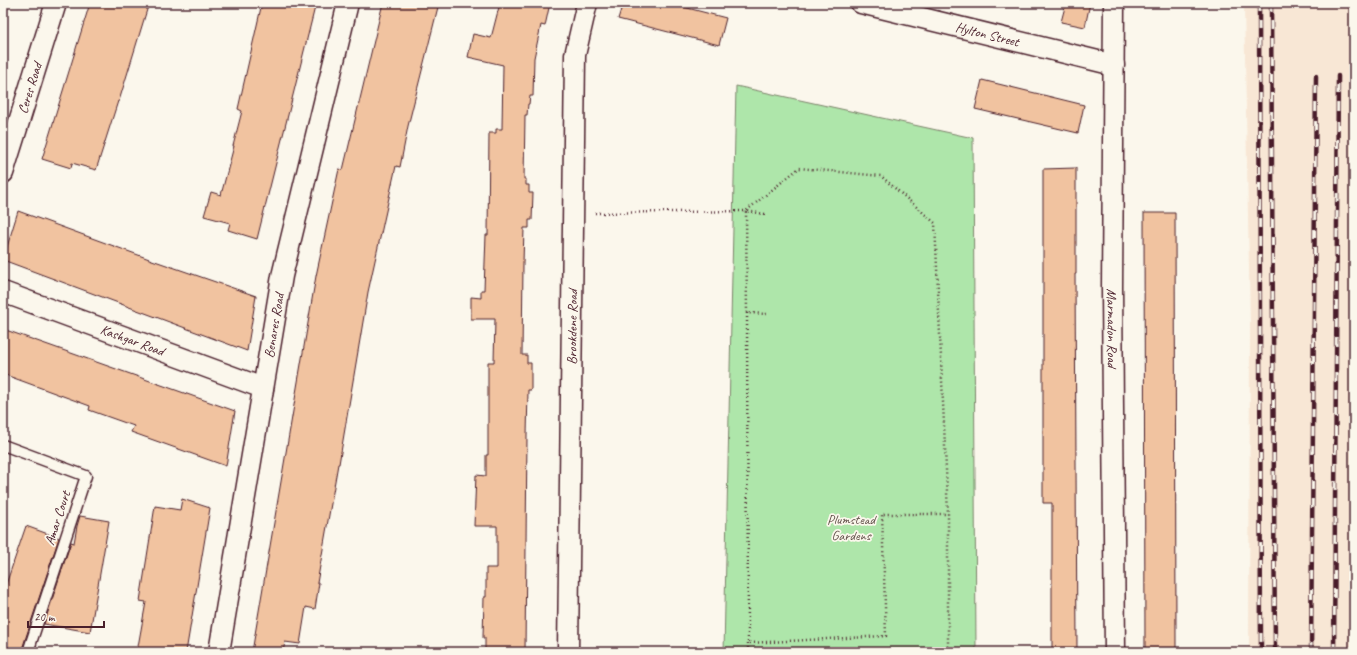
<svg xmlns="http://www.w3.org/2000/svg" width="1357" height="655" viewBox="0 0 1357 655" font-family="Caveat,sans-serif">
<style>
.built{fill:#f8e7d5}
.green{fill:#aee6aa;stroke:#7c826a}
.building{fill:#f1c3a0;stroke:#4a1f2b}
.lines{fill:none;stroke-linecap:round;stroke-linejoin:round}
.lane-casing{stroke:#4a1f2b;stroke-width:13}
.street-casing{stroke:#4a1f2b;stroke-width:23}
.path{stroke:#4a1f2b;stroke-width:2.5;stroke-dasharray:1 3;stroke-linecap:butt}
.lane{stroke:#fbf7ec;stroke-width:10}
.street{stroke:#fbf7ec;stroke-width:20}
.rail-casing{stroke:#4a1f2b;stroke-width:4.5}
.rail{stroke:#fbf7ec;stroke-width:3;stroke-dasharray:9;stroke-linecap:butt}
.labels{text-anchor:middle;stroke-width:3.5;stroke-linejoin:round;paint-order:stroke}
.street-label{font-size:14px;fill:#4a1f2b;stroke:#fbf7ec}
.park-label{font-size:14px;fill:#63514b;stroke:#fbf7ec}
</style>
<rect width="100%" height="100%" fill="#fbf7ec"/>
<filter id="ink" filterUnits="userSpaceOnUse"><feTurbulence type="fractalNoise" baseFrequency=".025" numOctaves="2"/><feDisplacementMap in="SourceGraphic" scale="8" xChannelSelector="R" yChannelSelector="G"/><feConvolveMatrix kernelMatrix="1 2 1 2 8 2 1 2 1" color-interpolation-filters="sRGB"/></filter>
<g filter="url(#ink)">
<!-- built -->
<polygon class="built" points="1244,3 1354,3 1354,652 1249,652 1250,324"/>
<!-- green -->
<polygon class="green" points="736,86 973,138 976,652 724,652"/>
<!-- building -->
<g class="building">
<polygon points="90,3 149,3 119,101 118,101 96,170 72,163 71,168 42,159"/>
<polygon points="262,3 316,3 257,239 228,230 230,223 204,216 211,192 221,195 234,146 233,146 242,111 238,109"/>
<polygon points="383,3 439,3 408,126 400,167 396,166 368,292 339,464 338,464 317,583 319,583 315,609 306,607 300,644 285,642 283,652 252,652 316,276 339,169 343,170"/>
<polygon points="500,3 550,3 545,26 541,25 534,58 533,96 530,96 529,104 528,104 527,115 525,115 524,179 526,179 526,185 529,185 529,193 533,193 532,220 529,220 529,228 524,228 523,263 522,355 527,355 527,363 531,363 531,390 528,390 527,435 525,652 485,652 485,638 483,638 484,597 486,597 486,568 497,568 497,526 474,526 476,475 486,476 486,455 488,455 488,362 494,362 495,319 471,319 471,297 481,298 481,290 484,290 486,235 488,235 489,133 496,133 496,129 502,129 503,65 468,57 473,34 491,38"/>
<polygon points="623,3 668,3 726,18 719,45 618,19"/>
<polygon points="1066,3 1090,3 1085,27 1061,22"/>
<polygon points="982,80 1084,105 1078,133 975,109"/>
<polygon points="1076,168 1076,274 1075,274 1077,652 1052,652 1052,503 1043,503 1043,169"/>
<polygon points="18,211 152,260 256,296 247,351 3,260"/>
<polygon points="1144,213 1175,213 1176,652 1145,652"/>
<polygon points="3,329 235,411 226,466 131,432 134,426 89,410 90,406 3,374"/>
<polygon points="182,499 210,508 186,652 137,652 146,602 140,601 155,506 180,510"/>
<polygon points="80,516 109,521 90,632 44,624 71,542 74,543 77,526"/>
<polygon points="26,526 59,538 21,652 3,652 3,593"/>
</g>
<g class="lines">
<defs>
<polyline id="lane" points="3,445 86,476 28,652"/>
<g id="street">
<path id="s1" d="M861,3L1114,65"/>
<path id="s2" d="M1114,3L1112,288L1115,652"/>
<path id="s3" d="M3,173L56,3"/>
<path id="s4" d="M3,292L263,388"/>
<path id="s5" d="M219,652L282,276L348,3"/>
<path id="s6" d="M568,652L575,55L587,3"/>
</g>
</defs>
<!-- lane casing -->
<use href="#lane" class="lane-casing"/>
<!-- street casing -->
<use href="#street" class="street-casing"/>
<!-- path -->
<g class="path">
<polyline points="595,213 746,211 799,168 881,176 935,223 948,514 948,652"/>
<polyline points="765,214 746,211 747,313 768,314"/>
<polyline points="747,313 748,643 886,636 882,514 948,514"/>
<polyline points="748,652 748,643"/>
</g>
<!-- lane -->
<use href="#lane" class="lane"/>
<!-- street -->
<use href="#street" class="street"/>
<defs>
<g id="rail">
<polyline points="1259,3 1261,652"/>
<polyline points="1271,3 1275,652"/>
<polyline points="1311,652 1316,76"/>
<polyline points="1334,652 1338,76"/>
</g>
</defs>
<!-- rail casing -->
<use href="#rail" class="rail-casing"/>
<!-- rail -->
<use href="#rail" class="rail"/>
</g>
</g>
<g class="labels">
<!-- street labels -->
<g class="street-label">
<text dy="5" stroke="none"><textPath href="#s1" startOffset="130">Hylton Street</textPath></text>
<text dy="5" stroke="none"><textPath href="#s3" startOffset="89">Ceres Road</textPath></text>
<text dy="5" stroke="none"><textPath href="#s5" startOffset="331">Benares Road</textPath></text>
<text dy="5" stroke="none"><textPath href="#s6" startOffset="325">Brookdene Road</textPath></text>
<text dy="5" stroke="none"><textPath href="#s2" startOffset="325">Marmadon Road</textPath></text>
<text dy="5" stroke="none"><textPath href="#s4" startOffset="138">Kashgar Road</textPath></text>
<text transform="translate(57 518) rotate(-72)" y="5">Amar Court</text>
</g>
<!-- park labels -->
<g class="park-label">
<text x="851" y="524">Plumstead<tspan x="851" dy="16">Gardens</tspan></text>
</g>
</g>
<!-- margin -->
<rect width="1357" height="655" fill="none" stroke="#fbf7ec" stroke-width="16"/>
<rect x="8" y="8" width="1341" height="639" fill="none" stroke="#4a1f2b" stroke-width="1.5" filter="url(#ink)"/>
<!-- scale -->
<path d="M28 621v6h76v-6" fill="none" stroke="#4a1f2b" stroke-width="2"/>
<text x="34" y="621" font-size="12" fill="#4a1f2b" stroke="#fbf7ec" stroke-width="3" paint-order="stroke">20 m</text>
</svg>
